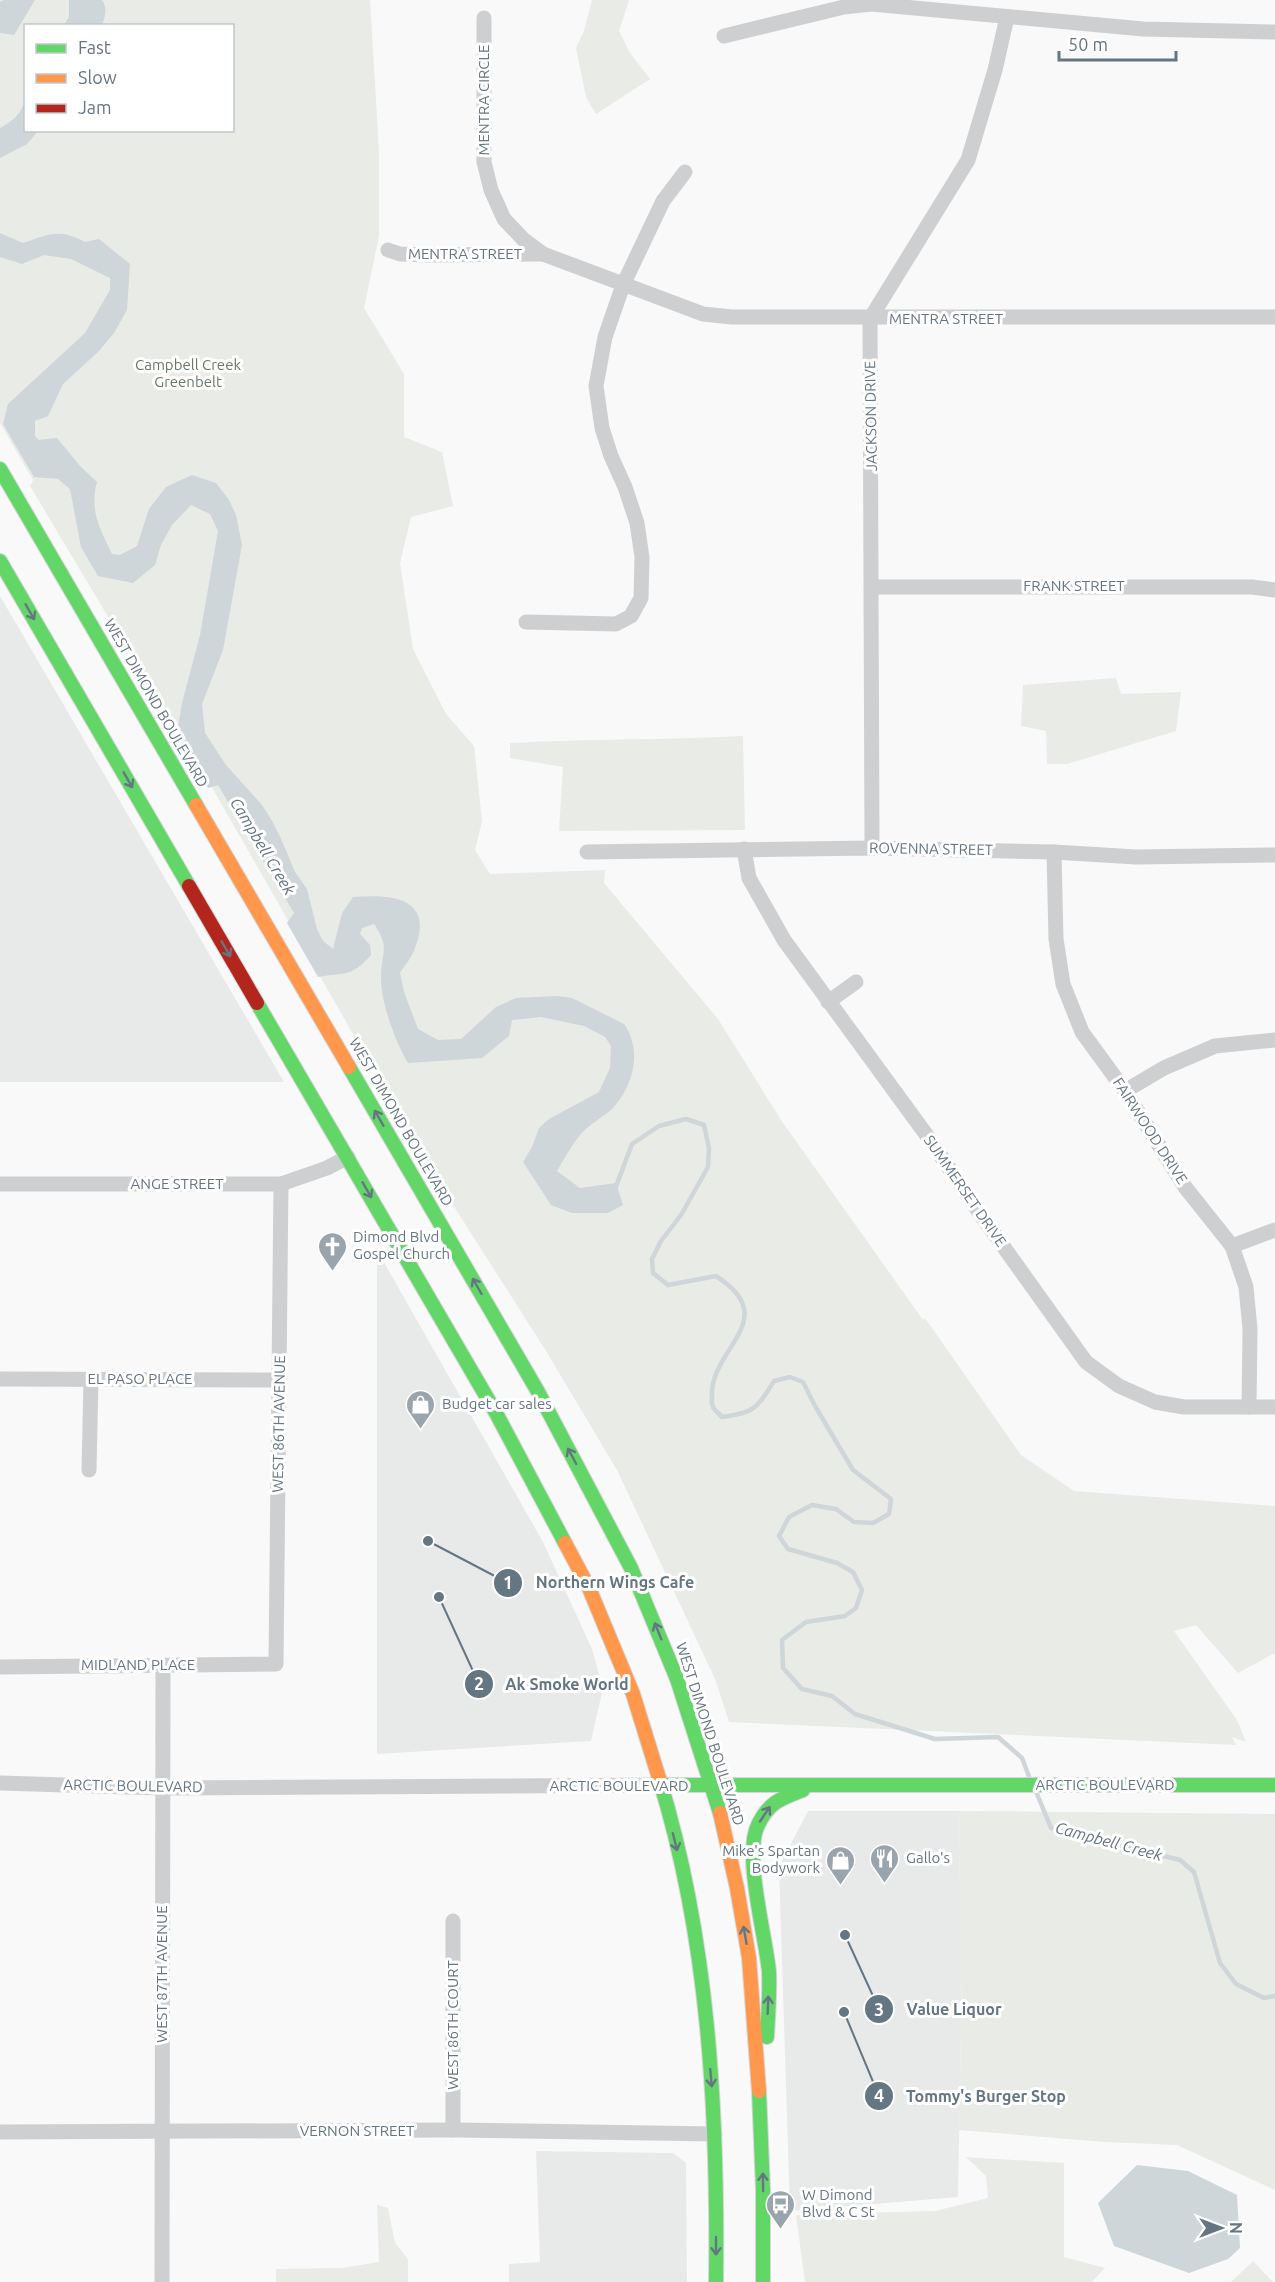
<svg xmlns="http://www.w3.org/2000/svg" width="1275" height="2282" viewBox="0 0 1275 2282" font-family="Ubuntu,sans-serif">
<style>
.built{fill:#e8e9e9}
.green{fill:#e8ebe6;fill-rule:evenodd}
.water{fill:#ced6d9}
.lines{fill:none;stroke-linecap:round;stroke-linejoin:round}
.stream{stroke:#ced6d9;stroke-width:4.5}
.fast-casing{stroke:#d5d6d7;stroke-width:16}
.slow-casing{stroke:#d5d6d7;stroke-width:16}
.jam-casing{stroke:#d5d6d7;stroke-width:16}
.street{stroke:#cecfd0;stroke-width:15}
.fast{stroke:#63d668;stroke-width:14}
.slow{stroke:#ff974d;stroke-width:14}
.jam{stroke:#b3261e;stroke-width:14}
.oneway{stroke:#657683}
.labels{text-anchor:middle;stroke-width:6;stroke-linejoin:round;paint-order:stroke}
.street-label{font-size:15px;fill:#657683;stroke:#fff}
.park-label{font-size:15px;fill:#687a64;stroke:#fff}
.poi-label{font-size:15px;fill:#657683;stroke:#fff;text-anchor:start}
.water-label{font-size:16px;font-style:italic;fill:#60757c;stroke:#fff}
.leader{fill:none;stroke:#657683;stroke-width:2}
.callout-dot{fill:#657683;stroke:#fff;stroke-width:2}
.mark-label{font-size:18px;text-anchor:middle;font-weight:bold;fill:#fff}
.callout-label{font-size:16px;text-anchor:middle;font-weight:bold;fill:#657683;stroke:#fff;stroke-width:6;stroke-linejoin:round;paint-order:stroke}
</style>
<rect width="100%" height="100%" fill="#f9f9f9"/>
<!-- built -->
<g class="built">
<polygon points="0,596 284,1082 0,1082"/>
<polygon points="377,1250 543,1542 592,1649 603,1688 591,1741 377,1754"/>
<polygon points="808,1811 958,1811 962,1972 958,2197 790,2211 779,1867"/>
<polygon points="536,2151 673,2153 686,2163 687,2282 509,2282 509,2264 540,2262"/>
</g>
<!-- green -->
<g class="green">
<path d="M0,0H370L379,152V236L364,308L404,374V437L442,452L453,506L411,517L400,563L413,649L446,714L474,746L482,821L475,850L490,874L605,870L604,883L718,1019L781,1120L923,1320L925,1318L1021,1455L1074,1491L1275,1506V1653L1238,1673L1196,1625L1174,1631L1237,1720L1246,1742L1232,1737L1236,1745L729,1722L715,1679L617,1470L546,1351L432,1172L178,728L175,729L30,486L33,480L0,423ZM26,26H232V130H26Z"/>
<polygon points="592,0 629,0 619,31 630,53 650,79 596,114 586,97 576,48 584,31"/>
<polygon points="1116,678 1121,694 1181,692 1176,731 1067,764 1047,764 1046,731 1021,726 1023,685"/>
<path d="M743,736L745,830L559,831L563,767L510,758V743C588,739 665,740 743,736Z"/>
<polygon points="958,1811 1275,1814 1275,2190 1177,2145 1105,2142 959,2130 962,1988"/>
<polygon points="966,2157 1064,2163 1064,2257 1105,2268 1092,2282 805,2282 796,2215 935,2211 988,2198 986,2176"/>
<polygon points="377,2205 388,2208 395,2243 408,2259 408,2282 276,2282 276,2269 342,2268 379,2262"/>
<polygon points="1253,2261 1273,2282 1231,2282"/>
</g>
<!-- water -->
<g class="water">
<polygon points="4,0 35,0 14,35 0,33 0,2"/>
<path d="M69,0H102C108,8 105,17 102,25H64L69,17Z"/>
<path d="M25,100L26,130L38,131L27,144L0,158V128C13,121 21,114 25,100Z"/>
<path d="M0,233L23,243C49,234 60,228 85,242L99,239L130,264L127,310L114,333L98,352L63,384L48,416L35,421V436L39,440L57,438L80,466L97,482C89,510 100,529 112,554L120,555L137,546L149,509L166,487L192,475L216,483L229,500L236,515L242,545L223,650L202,704L205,733L226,765L262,805L272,821L282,841L295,872L307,889L317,929L323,941L333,949L342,913L353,897C394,894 437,898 413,953C410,960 404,966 400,973L404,992L418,1029L438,1040L461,1039L496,1007L516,998L557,996L572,998L624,1024C643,1051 633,1087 612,1109C602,1118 588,1125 580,1135C571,1146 564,1159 557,1171L580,1188L616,1183L623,1205L608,1213H572L551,1205L523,1162L532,1147L539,1128L549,1119L599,1092L610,1068L611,1046L605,1037L584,1026L541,1017L512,1020L509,1036L482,1058L408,1063C395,1042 381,1002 381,978C381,951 391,949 374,924L362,928L360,934L370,945L371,955C351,978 344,972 318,977L287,923L294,913L218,785L208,788L175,729L178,728L182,703L200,635L218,531L210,514L191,505L172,525L161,545L155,565L133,583L98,576L81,547L70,489L58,479L34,477L3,424L8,404L85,333L110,290V278L71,259L44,255L22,264L0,257Z"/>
<polygon points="1137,2165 1188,2171 1237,2195 1240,2248 1228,2259 1189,2273 1114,2246 1098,2203"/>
</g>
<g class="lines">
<!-- stream -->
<g class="stream">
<path d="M615,1189L632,1144L659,1126L686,1119L704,1125L709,1148L708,1167L681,1215L661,1241L652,1259L653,1273L668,1285L716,1276C784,1320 709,1348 712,1397C712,1400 711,1404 713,1407C714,1410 720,1414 722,1417C755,1413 757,1408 774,1381L790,1377L803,1382L815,1406L853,1470L891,1499L889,1514L873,1523L854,1522L836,1509L812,1505L789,1517L779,1536L788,1549L837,1563L853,1572L862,1590L856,1608L845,1616L806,1622L782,1640L783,1668L802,1689L832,1696L855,1714L935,1739L998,1737L1022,1758L1030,1779"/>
<polyline points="1035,1789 1051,1828 1180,1860 1194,1872 1220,1963 1236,1984 1264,1998 1275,1996"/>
</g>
<defs>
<g id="fast">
<polyline points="0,469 196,805"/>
<polyline points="0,561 189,886"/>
<polyline points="257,1003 496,1413 565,1543"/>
<polyline points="349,1067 537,1390 631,1568 677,1679 720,1813"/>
<path d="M659,1778C709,1940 718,2113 716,2282"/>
<polyline points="661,1785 1275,1785"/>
<path d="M767,2037C768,2016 770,1993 769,1972C766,1937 743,1855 758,1825C769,1802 780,1799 803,1790"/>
<polyline points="759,2091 763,2190 763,2282"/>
</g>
<g id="slow">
<polyline points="196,805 349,1067"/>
<polyline points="565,1543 589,1588 633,1694 659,1778"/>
<polyline points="720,1813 737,1888 749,1958 759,2091"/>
</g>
<polyline id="jam" points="189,886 257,1003"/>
</defs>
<!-- fast casing -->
<use href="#fast" class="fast-casing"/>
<!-- slow casing -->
<use href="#slow" class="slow-casing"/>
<!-- jam casing -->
<use href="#jam" class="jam-casing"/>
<!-- street -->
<g class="street">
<polyline points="484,18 484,162 491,190 504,219 523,239 543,254 703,314 732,317 1275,317"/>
<polyline points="724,36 844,7 871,4 1143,29 1275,32"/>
<polyline points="388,250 400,254 429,255 543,254"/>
<polyline points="872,587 1252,587 1275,590"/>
<polyline points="526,622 616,624 631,616 641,598 642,557 637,523 625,487 611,456 602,428 596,386 605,337 623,285 663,201 685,172"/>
<polyline points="872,848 870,319 968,160 995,70 1007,17"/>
<polyline points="744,849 749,878 784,940 928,1137 983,1218 1086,1362 1119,1386 1155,1402 1184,1407 1275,1407"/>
<polyline points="587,852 872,848 1054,852 1136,857 1275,855"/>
<polyline points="1054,852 1056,939 1063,984 1082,1032 1125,1091 1185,1187 1232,1246 1246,1287 1250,1329 1249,1407"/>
<polyline points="828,1002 856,982"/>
<polyline points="1125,1091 1164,1068 1215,1046 1275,1040"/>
<polyline points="0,1184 281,1184 327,1168 348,1157"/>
<polyline points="1232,1246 1275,1230"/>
<polyline points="0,1379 279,1380"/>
<polyline points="89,1470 91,1379"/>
<polyline points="0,1667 276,1664 281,1184"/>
<polyline points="0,1783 163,1788 661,1785"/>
<polyline points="453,1921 453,2130"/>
<polyline points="0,2132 453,2130 715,2134"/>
<polyline points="162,2282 163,1665"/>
</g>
<!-- fast -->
<use href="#fast" class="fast"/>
<!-- slow -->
<use href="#slow" class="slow"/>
<!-- jam -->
<use href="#jam" class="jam"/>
</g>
<!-- one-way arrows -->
<defs><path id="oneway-shaft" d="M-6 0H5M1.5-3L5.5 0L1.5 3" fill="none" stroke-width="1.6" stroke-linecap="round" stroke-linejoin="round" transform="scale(1.5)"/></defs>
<g class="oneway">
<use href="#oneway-shaft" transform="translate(30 612) rotate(60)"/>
<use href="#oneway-shaft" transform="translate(128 780) rotate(60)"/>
<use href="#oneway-shaft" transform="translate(226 949) rotate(60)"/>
<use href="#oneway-shaft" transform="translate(379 1118) rotate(-120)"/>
<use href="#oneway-shaft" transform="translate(367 1190) rotate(60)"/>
<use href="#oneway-shaft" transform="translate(477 1286) rotate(-120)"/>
<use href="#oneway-shaft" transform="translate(572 1456) rotate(-118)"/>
<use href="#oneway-shaft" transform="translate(658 1631) rotate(-112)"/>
<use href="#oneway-shaft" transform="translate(765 1814) rotate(-56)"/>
<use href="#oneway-shaft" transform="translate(675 1842) rotate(76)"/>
<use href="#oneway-shaft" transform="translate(745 1935) rotate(-100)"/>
<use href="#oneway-shaft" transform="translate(768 2005) rotate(-88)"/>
<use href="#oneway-shaft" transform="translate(711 2078) rotate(85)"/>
<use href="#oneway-shaft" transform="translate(763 2182) rotate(-91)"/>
<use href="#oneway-shaft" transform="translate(716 2246) rotate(90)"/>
</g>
<!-- icons -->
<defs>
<symbol id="church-pin" viewBox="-11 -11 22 30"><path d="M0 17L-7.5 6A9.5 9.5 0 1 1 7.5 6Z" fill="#99a4ac" stroke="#fff"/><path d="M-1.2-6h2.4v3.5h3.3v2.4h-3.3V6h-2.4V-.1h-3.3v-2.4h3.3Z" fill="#fff"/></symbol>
<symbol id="shop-pin" viewBox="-11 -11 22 30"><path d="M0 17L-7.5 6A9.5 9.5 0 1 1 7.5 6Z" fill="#99a4ac" stroke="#fff"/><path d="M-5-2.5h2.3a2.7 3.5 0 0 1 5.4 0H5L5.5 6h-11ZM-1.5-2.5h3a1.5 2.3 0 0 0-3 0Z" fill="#fff"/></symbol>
<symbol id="restaurant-pin" viewBox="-11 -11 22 30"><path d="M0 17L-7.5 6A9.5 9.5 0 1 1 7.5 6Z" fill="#99a4ac" stroke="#fff"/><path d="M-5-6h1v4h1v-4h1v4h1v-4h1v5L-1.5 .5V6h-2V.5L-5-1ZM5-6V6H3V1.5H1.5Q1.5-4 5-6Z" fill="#fff"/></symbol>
<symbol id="bus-pin" viewBox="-11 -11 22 30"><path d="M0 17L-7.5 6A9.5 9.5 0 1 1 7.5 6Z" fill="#99a4ac" stroke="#fff"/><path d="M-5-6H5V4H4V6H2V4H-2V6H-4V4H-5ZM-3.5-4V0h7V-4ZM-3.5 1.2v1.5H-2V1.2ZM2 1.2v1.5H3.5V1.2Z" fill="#fff"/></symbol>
</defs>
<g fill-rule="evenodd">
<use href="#church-pin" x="316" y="1230" width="33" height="45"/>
<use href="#shop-pin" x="404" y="1388" width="33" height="45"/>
<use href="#restaurant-pin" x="868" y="1842" width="33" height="45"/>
<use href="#shop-pin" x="824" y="1844" width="33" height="45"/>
<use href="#bus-pin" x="764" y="2188" width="33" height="45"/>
</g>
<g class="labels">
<!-- street labels -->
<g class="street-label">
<text transform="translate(484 100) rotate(-90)" y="5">MENTRA CIRCLE</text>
<text x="465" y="259">MENTRA STREET</text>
<text x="946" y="324">MENTRA STREET</text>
<text transform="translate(871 416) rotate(-91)" y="5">JACKSON DRIVE</text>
<text x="1074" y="591">FRANK STREET</text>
<text transform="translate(156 703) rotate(60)" y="5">WEST DIMOND BOULEVARD</text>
<text transform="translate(931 849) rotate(1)" y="5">ROVENNA STREET</text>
<text transform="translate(401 1122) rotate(60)" y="5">WEST DIMOND BOULEVARD</text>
<text transform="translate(1150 1131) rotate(57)" y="5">FAIRWOOD DRIVE</text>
<text x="177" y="1189">ANGE STREET</text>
<text transform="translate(965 1191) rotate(55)" y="5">SUMMERSET DRIVE</text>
<text x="140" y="1384">EL PASO PLACE</text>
<text transform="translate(279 1424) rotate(-89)" y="5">WEST 86TH AVENUE</text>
<text x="138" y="1670">MIDLAND PLACE</text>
<text transform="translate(710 1734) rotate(72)" y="5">WEST DIMOND BOULEVARD</text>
<text x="1105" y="1790">ARCTIC BOULEVARD</text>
<text transform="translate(133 1786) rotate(1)" y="5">ARCTIC BOULEVARD</text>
<text x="619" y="1791">ARCTIC BOULEVARD</text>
<text transform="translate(162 1974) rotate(-90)" y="5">WEST 87TH AVENUE</text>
<text transform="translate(453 2025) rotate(-90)" y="5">WEST 86TH COURT</text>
<text x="357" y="2136">VERNON STREET</text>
</g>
<!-- park labels -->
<g class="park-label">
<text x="188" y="370">Campbell Creek<tspan x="188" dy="17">Greenbelt</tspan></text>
</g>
<!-- poi labels -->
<g class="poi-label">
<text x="353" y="1242">Dimond Blvd<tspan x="353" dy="17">Gospel Church</tspan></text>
<text x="442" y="1409">Budget car sales</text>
<text x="820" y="1856" text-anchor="end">Mike's Spartan<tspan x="820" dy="17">Bodywork</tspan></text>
<text x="906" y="1863">Gallo's</text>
<text x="802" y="2200">W Dimond<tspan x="802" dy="17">Blvd &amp; C St</tspan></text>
</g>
<!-- water labels -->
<g class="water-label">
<text transform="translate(263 846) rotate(59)" y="6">Campbell Creek</text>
<text transform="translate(1109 1841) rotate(15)" y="6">Campbell Creek</text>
</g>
</g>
<!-- callouts -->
<path class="leader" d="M428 1541L508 1583M439 1597L479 1684M845 1935L879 2009M844 2012L879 2096"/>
<g class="callout-dot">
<circle cx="428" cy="1541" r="6"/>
<circle cx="439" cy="1597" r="6"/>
<circle cx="845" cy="1935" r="6"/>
<circle cx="844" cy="2012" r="6"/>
<circle cx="508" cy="1583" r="15"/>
<circle cx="479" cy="1684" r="15"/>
<circle cx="879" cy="2009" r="15"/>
<circle cx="879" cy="2096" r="15"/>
</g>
<g class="mark-label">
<text x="508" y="1589">1</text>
<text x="479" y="1690">2</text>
<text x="879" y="2016">3</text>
<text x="879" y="2102">4</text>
</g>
<g class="callout-label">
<text x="615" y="1588">Northern Wings Cafe</text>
<text x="567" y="1690">Ak Smoke World</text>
<text x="954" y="2015">Value Liquor</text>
<text x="986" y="2102">Tommy's Burger Stop</text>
</g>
<!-- legend -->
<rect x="24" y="24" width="210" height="108" fill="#ffffff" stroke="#c1c8cd" stroke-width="1.5"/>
<rect x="36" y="44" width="30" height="9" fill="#63d668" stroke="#c1c8cd" stroke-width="1.5"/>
<text x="78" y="54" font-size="18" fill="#657683">Fast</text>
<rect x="36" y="74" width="30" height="9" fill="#ff974d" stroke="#c1c8cd" stroke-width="1.5"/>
<text x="78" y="84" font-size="18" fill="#657683">Slow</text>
<rect x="36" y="104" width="30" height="9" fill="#b3261e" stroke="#c1c8cd" stroke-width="1.5"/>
<text x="78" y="114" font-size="18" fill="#657683">Jam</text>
<!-- north arrow -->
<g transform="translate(1221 2228) rotate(90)" stroke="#ffffff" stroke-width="4.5" paint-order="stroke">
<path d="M0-4.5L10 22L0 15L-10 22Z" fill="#657683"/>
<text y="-9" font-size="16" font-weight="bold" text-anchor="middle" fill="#657683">N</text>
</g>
<!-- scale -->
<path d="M1059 51v9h117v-9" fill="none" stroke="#657683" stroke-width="3"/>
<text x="1068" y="51" font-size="18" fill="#657683" stroke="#ffffff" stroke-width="4.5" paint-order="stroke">50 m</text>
</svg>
